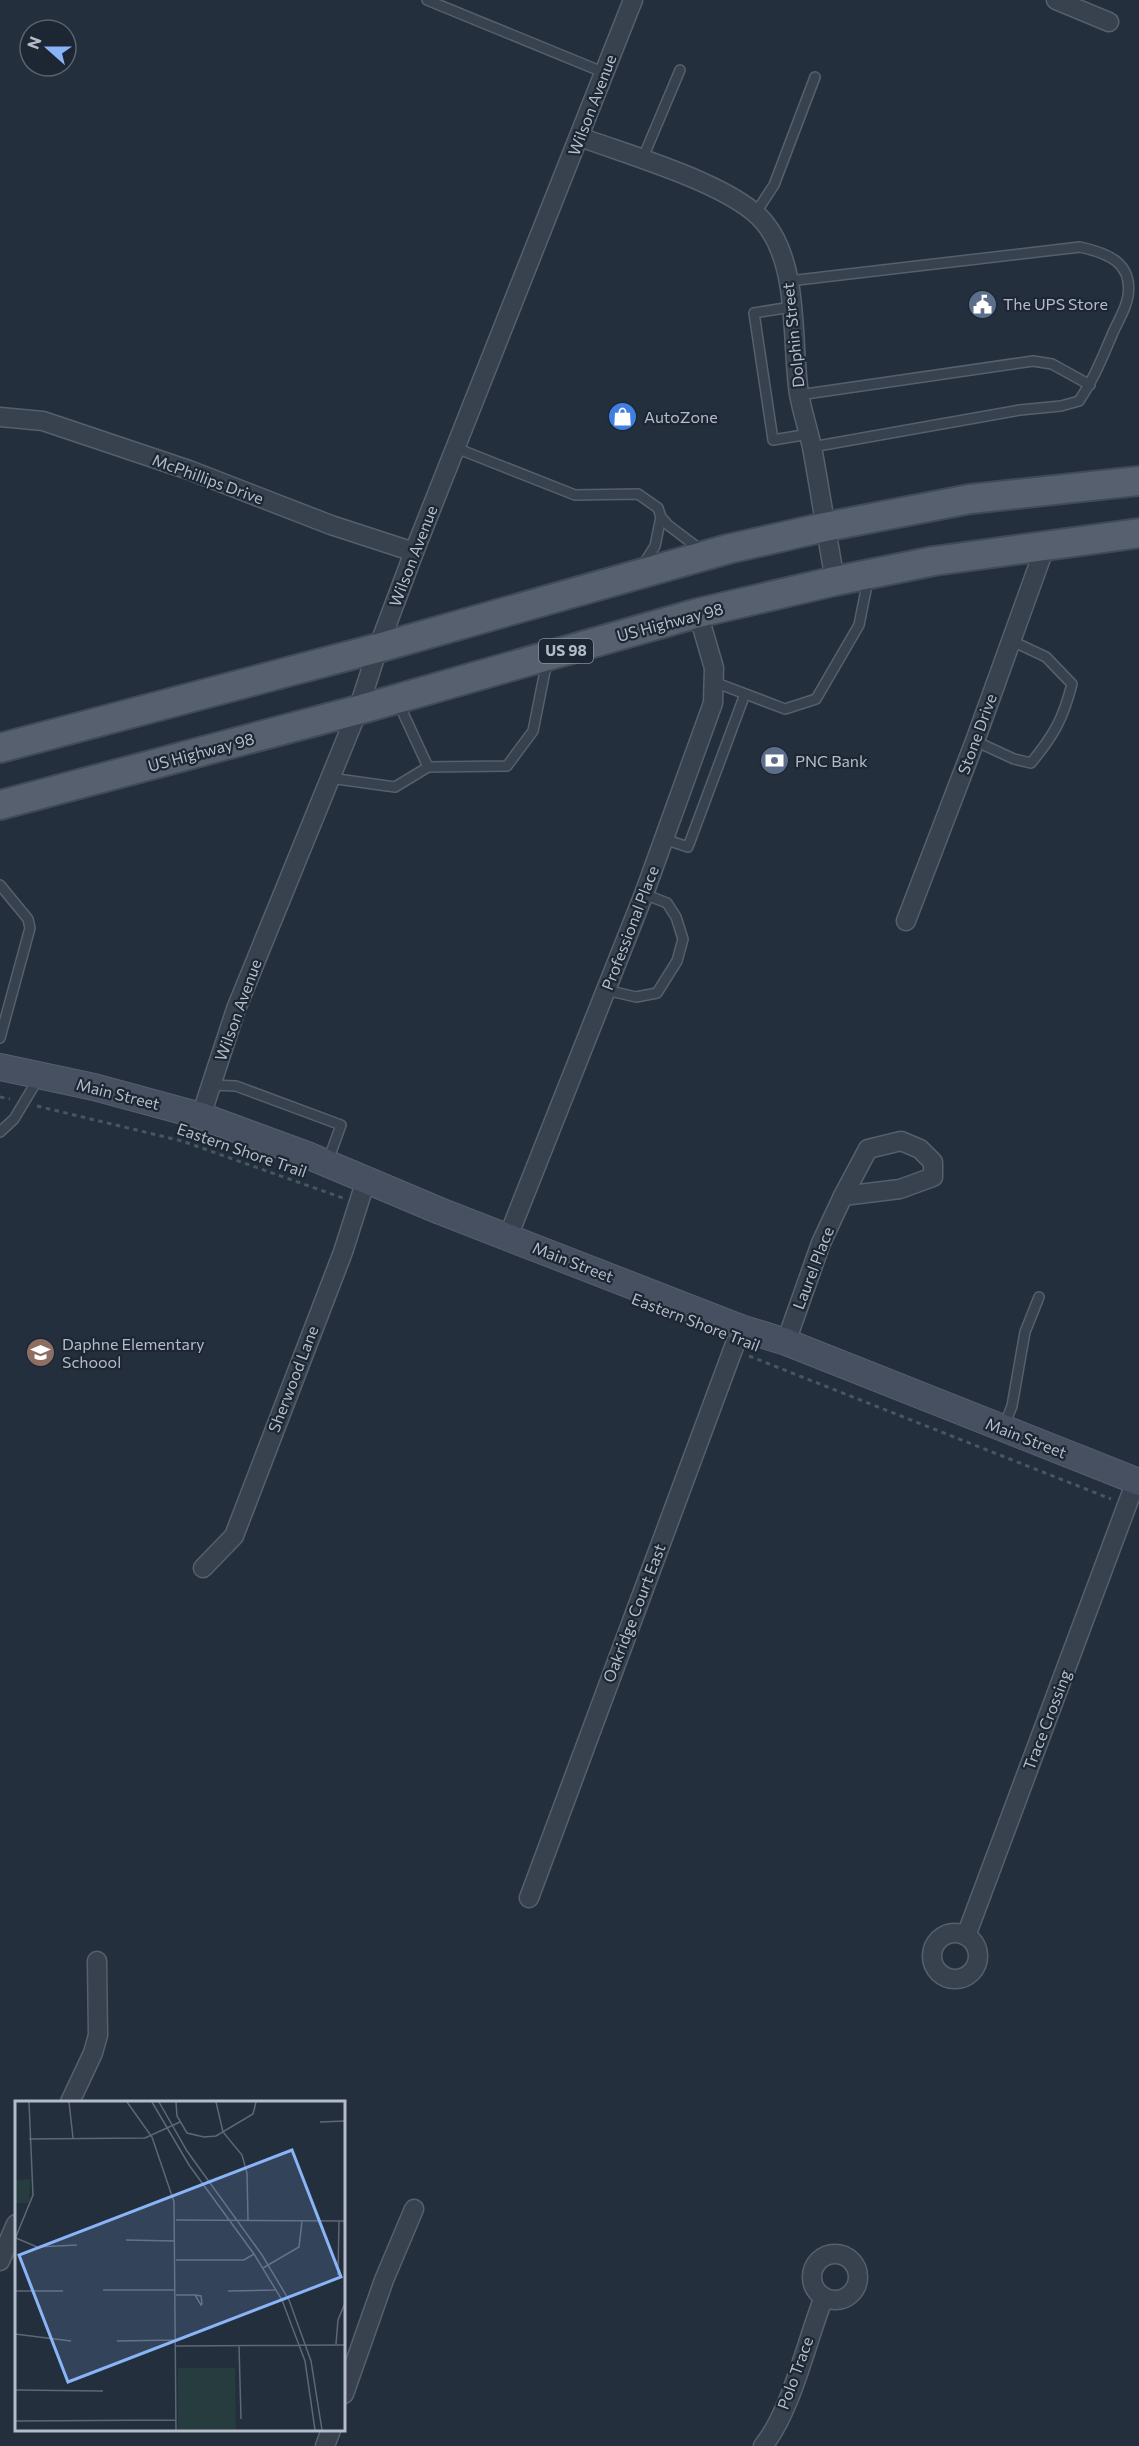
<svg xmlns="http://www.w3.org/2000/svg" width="1139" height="2446" viewBox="0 0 1139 2446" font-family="Commissioner,sans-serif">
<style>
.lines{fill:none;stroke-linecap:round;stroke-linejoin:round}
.lane-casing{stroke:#565f6c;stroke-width:12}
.street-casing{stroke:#565f6c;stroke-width:21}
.secondary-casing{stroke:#565f6c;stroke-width:28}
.primary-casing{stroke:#414a57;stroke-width:32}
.path{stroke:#44595c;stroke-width:3;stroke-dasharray:4.5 4.5;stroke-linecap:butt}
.lane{stroke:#38414e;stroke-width:9}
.street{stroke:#38414e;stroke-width:18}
.secondary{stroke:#465061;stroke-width:26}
.primary{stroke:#56606e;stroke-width:28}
.labels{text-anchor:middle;stroke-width:4.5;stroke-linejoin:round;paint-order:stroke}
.shield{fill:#1d2633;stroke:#878f9c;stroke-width:1.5}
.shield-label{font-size:15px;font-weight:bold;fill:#b4bcc9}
.street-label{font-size:16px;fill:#b4bcc9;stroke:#1d2633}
.poi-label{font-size:16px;fill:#b4bcc9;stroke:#1d2633;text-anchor:start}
.inset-road{fill:none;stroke:#5e6776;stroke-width:1.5}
.view{fill:#8ab4f8;fill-opacity:0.15;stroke:#8ab4f8;stroke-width:3}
.inset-edge{fill:none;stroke:#b4bcc9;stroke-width:3}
</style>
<rect width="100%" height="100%" fill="#242f3e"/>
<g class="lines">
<defs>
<g id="lane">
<polyline points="427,0 605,73"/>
<polyline points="642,160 680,70"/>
<polyline points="755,214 774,185 815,77"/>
<path d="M789,281L1080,247C1108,253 1133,263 1128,296C1126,310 1117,322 1112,335C1102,358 1094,379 1079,401L1061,406L1020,410L812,447"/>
<polyline points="791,307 754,313 773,440 809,434"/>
<polyline points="799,395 1033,361 1052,364 1090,385"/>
<polyline points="456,448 575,495 638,494 658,508 661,517 668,525 701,550"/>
<polyline points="643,565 655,546 661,517"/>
<polyline points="714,682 785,709 816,699 859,625 868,580"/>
<polyline points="398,702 428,767 507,766 533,731 547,661"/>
<path d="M975,741L1014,759L1031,763C1054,735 1063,719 1072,684L1046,657L1012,641"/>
<polyline points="330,778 395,787 428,767"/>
<polyline points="664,839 688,847 745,694"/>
<polyline points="0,885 28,919 30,928 0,1038"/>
<polyline points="606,990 636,997 657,993 677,961 683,939 676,917 667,903 644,894"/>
<polyline points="211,1085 236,1086 341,1125 328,1161"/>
<polyline points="0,1132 14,1119 38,1079"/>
<polyline points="1004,1426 1012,1406 1025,1332 1039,1297"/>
</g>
<g id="street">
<polyline points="1056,0 1109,22"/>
<path d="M580,137C628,155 732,184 764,222C800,265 791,341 799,394C802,411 808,429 812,447C820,491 827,536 835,581"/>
<polyline points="0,417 43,421 189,470 331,525 414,552"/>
<polyline points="906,921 975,741 1045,547"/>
<polyline points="201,1116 236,1009 358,710 378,648 414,552 633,0"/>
<polygon points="901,1141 920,1149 933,1162 933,1177 900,1189 843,1196 868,1149"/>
<polyline points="508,1237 644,894 713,703 714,668 698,613"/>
<polyline points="786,1342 821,1243 843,1196"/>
<polyline points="203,1568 234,1536 343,1252 366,1180"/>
<polyline points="529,1898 741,1328"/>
<circle cx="955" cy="1956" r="23"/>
<polyline points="966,1936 1136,1481"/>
<polyline points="70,2102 93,2053 98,2035 97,1961"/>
<circle cx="835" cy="2277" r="23"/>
<polyline points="0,2261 16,2224"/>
<polyline points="344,2394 384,2280 414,2209"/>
<polyline points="325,2446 331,2430"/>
<path d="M763,2446C792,2410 806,2342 824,2297"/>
</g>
<polyline id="secondary" points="0,1067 94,1087 201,1116 307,1155 440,1211 741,1328 786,1342 1139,1482"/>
<g id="primary">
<polyline points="0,748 378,648 728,549 825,527 970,499 1139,481"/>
<polyline points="0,805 358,710 698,613 835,581 934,561 1139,533"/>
</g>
</defs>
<!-- lane casing -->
<use href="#lane" class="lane-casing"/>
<!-- street casing -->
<use href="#street" class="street-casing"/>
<!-- secondary casing -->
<use href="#secondary" class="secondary-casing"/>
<!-- primary casing -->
<use href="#primary" class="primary-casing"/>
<!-- path -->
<g class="path">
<polyline points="0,1097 10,1099"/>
<polyline points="37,1106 182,1141 343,1198"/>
<polyline points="749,1356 1111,1499"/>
</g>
<!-- lane -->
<use href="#lane" class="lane"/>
<!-- street -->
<use href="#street" class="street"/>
<!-- secondary -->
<use href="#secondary" class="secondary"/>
<!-- primary -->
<use href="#primary" class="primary"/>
</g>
<!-- icons -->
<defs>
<symbol id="civic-disc" viewBox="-11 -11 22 22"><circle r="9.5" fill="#5c6f8a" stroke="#1d2633"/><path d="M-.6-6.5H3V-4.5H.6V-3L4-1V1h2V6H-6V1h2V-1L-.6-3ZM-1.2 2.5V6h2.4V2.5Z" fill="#fff"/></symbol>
<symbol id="shop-disc" viewBox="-11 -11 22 22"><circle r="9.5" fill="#3f7fe0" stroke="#1d2633"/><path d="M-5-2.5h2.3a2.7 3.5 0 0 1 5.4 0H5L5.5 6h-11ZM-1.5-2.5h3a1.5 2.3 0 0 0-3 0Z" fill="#fff"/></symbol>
<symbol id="bank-disc" viewBox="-11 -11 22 22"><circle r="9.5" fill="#5c6f8a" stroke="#1d2633"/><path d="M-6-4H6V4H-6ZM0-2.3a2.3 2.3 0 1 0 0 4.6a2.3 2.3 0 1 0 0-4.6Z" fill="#fff"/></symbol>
<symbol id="school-disc" viewBox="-11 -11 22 22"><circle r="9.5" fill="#8d6e63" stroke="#1d2633"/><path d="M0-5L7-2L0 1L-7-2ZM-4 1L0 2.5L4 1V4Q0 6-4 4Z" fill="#fff"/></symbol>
</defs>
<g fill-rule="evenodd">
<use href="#civic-disc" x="966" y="288" width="33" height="33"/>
<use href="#shop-disc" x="606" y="400" width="33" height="33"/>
<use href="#bank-disc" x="758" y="744" width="33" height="33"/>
<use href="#school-disc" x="24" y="1336" width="33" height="33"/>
</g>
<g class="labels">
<!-- shield labels -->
<rect class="shield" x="539" y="639" width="54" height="24" rx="4.5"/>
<g class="shield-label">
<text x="566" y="656">US 98</text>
</g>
<!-- street labels -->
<g class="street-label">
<text transform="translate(592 105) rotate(-69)" y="6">Wilson Avenue</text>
<text transform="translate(793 335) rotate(-96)" y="6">Dolphin Street</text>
<text transform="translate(208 479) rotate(20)" y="6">McPhillips Drive</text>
<text transform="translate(413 556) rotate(-69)" y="6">Wilson Avenue</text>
<text transform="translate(670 622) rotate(-15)" y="6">US Highway 98</text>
<text transform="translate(977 734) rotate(-70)" y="6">Stone Drive</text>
<text transform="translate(201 752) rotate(-15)" y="6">US Highway 98</text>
<text transform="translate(630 928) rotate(-69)" y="6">Professional Place</text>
<text transform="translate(238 1010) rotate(-70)" y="6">Wilson Avenue</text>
<text transform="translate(118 1094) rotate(14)" y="6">Main Street</text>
<text transform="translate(242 1150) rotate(19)" y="6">Eastern Shore Trail</text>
<text transform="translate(573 1262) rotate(21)" y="6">Main Street</text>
<text transform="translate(813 1268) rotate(-69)" y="6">Laurel Place</text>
<text transform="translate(696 1322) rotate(21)" y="6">Eastern Shore Trail</text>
<text transform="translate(293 1379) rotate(-69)" y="6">Sherwood Lane</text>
<text transform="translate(1026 1438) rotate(21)" y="6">Main Street</text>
<text transform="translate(634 1613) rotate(-69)" y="6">Oakridge Court East</text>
<text transform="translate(1047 1720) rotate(-69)" y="6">Trace Crossing</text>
<text transform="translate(795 2373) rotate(-70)" y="6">Polo Trace</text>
</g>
<!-- poi labels -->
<g class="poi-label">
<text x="1003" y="310">The UPS Store</text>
<text x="644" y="423">AutoZone</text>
<text x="795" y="767">PNC Bank</text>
<text x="62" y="1350">Daphne Elementary<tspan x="62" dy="18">Schoool</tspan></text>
</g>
</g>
<!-- overview -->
<g transform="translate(15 2101)">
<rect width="330" height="330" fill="#242f3e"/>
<path d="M15,78L14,102H0V79Z" fill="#263c3f"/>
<path d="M163,267H220L221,329H163Z" fill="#263c3f"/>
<path class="inset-road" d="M54,1L58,37M112,1L137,36L159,101L161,329M137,1L174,64L239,153L267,199L290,260L300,329M144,1L172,50L247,154L274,199L296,260L307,329M161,1L162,15L172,32L189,36L201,35L238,13L241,1M201,1L208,31L227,54L232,72L233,119M305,21L330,20M14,38L130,37L165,21M161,119L330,120M1,137L22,146L62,144M0,138L18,94L14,1M111,139L160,140M161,159H229L239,153M248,167L284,146L287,120M323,174L324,120M88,189H160M0,190H48M213,190L260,189M161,194H180M180,194L186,195L187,203L186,204ZM0,233L56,240M102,240L160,239M321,243L323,219L330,202M224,244L226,318M161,245L330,244M0,289L88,290M0,320L161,319"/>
<path class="view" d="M277,49L326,176L53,281L4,154Z"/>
<rect width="330" height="330" class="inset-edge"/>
</g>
<!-- north arrow -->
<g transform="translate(48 48) rotate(291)"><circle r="28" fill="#1d2633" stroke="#59626f" stroke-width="1.5"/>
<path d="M0-4.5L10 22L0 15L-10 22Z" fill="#8ab4f8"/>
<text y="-9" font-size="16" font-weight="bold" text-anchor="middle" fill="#b4bcc9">N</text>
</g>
</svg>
